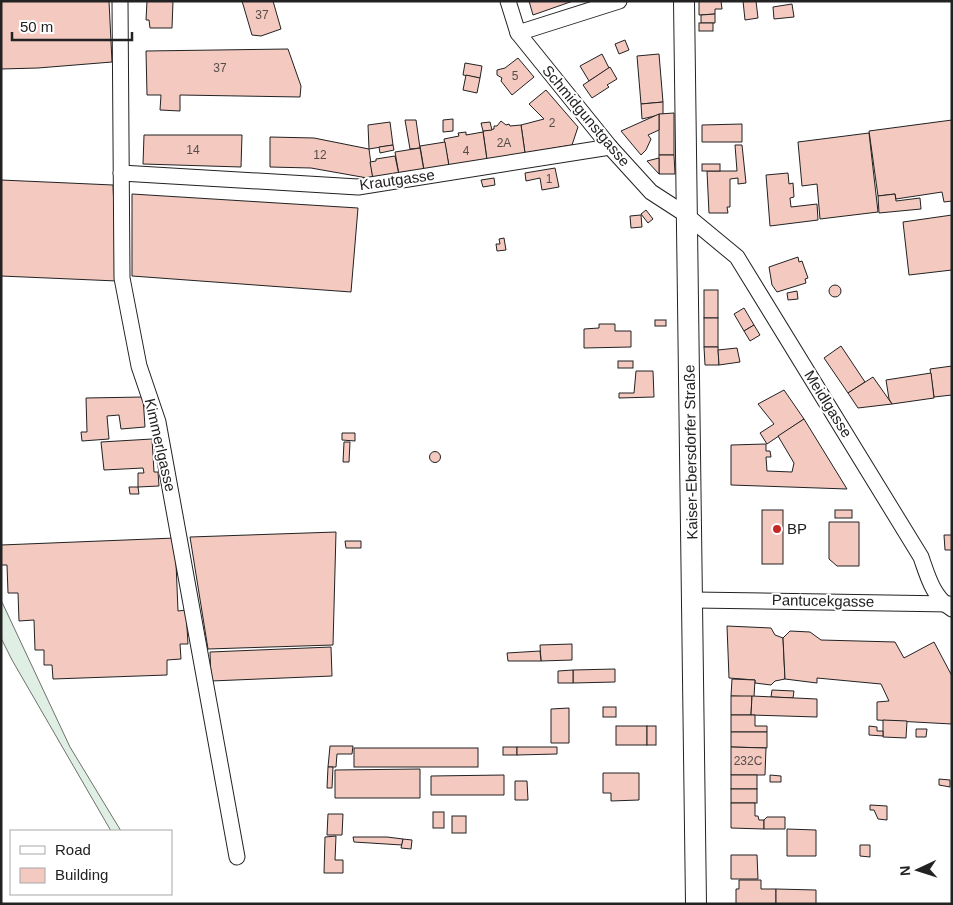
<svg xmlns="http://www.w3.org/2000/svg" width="953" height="905" viewBox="0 0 953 905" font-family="Helvetica,sans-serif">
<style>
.green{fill:#e0efe3;stroke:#6f6f6f}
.building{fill:#f3c9c0;stroke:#222}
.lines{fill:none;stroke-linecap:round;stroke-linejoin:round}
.street-casing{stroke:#222;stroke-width:17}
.secondary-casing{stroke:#222;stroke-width:22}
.street{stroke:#fff;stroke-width:15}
.secondary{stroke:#fff;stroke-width:20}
.poi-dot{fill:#c62828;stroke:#fff;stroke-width:2}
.labels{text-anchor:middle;stroke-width:4;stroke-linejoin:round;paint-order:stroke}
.number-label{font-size:12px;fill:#564c4a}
.street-label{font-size:15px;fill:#222;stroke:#fff}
.poi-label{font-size:15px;fill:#222;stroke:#fff;text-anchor:start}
</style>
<rect width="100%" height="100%" fill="#fff"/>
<!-- green -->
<polygon class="green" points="1,600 70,747 121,831 111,831 12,660 1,638"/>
<!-- building -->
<g class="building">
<polygon points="1,1 109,1 112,62 38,68 1,69"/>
<polygon points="147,1 173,1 172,28 150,28 149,20 146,20"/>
<polygon points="242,1 273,1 281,29 261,36 252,35"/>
<polygon points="529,1 573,1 533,15"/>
<polygon points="699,1 721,1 722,9 715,9 715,14 699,15"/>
<polygon points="743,1 756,1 758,18 745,20"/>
<polygon points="792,4 794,17 774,19 773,7"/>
<polygon points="715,14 715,23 701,23 701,15"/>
<rect x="699" y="23" width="14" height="8"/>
<polygon points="625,40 629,50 619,54 615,44"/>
<polygon points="288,49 301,86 300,97 180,95 180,111 160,110 161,95 147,95 146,51"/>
<polygon points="602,54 609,68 589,81 580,66"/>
<polygon points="659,54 663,102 641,104 637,56"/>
<polygon points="518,58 534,77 512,95 501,81 502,78 497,75 497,70 505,68"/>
<polygon points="465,63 482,66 480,78 463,75"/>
<polygon points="610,67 617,79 607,85 609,87 592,98 583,85"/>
<polygon points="466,75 480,78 477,93 463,90"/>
<polygon points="546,90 578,127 572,145 525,153 521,125 544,119 529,104"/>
<polygon points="663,102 663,114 642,119 641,104"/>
<polygon points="674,113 674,155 659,155 659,114"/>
<polygon points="659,114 659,130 648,135 651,139 646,150 641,155 621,131"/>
<polygon points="453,119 453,131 443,132 443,120"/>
<polygon points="405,120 416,120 420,148 410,149"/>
<polygon points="952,120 952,201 944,202 942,192 896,199 895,194 878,196 869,131"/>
<polygon points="501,121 506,125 509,124 510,126 521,125 525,153 487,160 483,131 494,129 494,126 497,126"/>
<polygon points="390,122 393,145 369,149 368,125"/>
<polygon points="490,122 492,130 483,131 481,123"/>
<polygon points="742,124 742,142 702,142 702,125"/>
<polygon points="466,132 466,135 483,132 487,160 449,166 444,139 459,136 458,133"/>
<polygon points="869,133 878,212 820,219 817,184 802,186 798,142"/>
<polygon points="144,135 242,135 241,167 143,164"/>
<polygon points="270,137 314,138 369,149 373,179 311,168 270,167"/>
<polygon points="445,142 449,166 424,170 420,146"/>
<polygon points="393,145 394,150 380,153 379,147"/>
<polygon points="735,145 742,145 746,183 738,184 738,178 730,179 730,207 727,207 728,213 709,213 707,171 737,171"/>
<polygon points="420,148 424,171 399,175 395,152"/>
<polygon points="659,155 674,155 675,174 659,174"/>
<polygon points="395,156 399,175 373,179 370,162 376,161 376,159"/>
<polygon points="659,158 659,174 647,161"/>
<rect x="702" y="164" width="18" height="7"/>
<polygon points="555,168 559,187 542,190 540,178 526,181 525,173"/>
<polygon points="788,173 789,184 793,183 794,197 790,198 791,207 817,204 818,220 770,226 766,175"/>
<polygon points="494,178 495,185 483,187 481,180"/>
<polygon points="1,180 113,185 117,281 1,276"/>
<polygon points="132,194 358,208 351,292 132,276"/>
<polygon points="895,194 896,201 920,198 921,209 879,213 878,196"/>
<polygon points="646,210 653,219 648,223 641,214"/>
<polygon points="641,215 642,227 631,228 630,216"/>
<polygon points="952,215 952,270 909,275 903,222"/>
<polygon points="504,238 506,250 497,251 496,244 500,244 499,239"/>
<polygon points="798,257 799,262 802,261 808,278 805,279 806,283 777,292 772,285 769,267"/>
<circle cx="835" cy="291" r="6"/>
<rect x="704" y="290" width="14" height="28"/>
<polygon points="797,291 798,299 788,300 787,293"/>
<polygon points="744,308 754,325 744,331 734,314"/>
<rect x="704" y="318" width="14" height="29"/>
<rect x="655" y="320" width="11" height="6"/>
<polygon points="599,324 615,324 615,331 631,331 631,347 584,348 584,329 599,328"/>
<polygon points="754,325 760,335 750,341 744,331"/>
<polygon points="841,346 865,382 848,393 824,358"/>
<polygon points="704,347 718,347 719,365 705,365"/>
<polygon points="737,348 740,362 719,365 718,350"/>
<rect x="618" y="361" width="15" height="7"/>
<polygon points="952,366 952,395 934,397 930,369"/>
<polygon points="636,371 653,371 654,397 619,398 619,393 634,393"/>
<polygon points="931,373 934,398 892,404 889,399 886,380"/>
<polygon points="873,377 892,404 858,408 848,393"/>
<polygon points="784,390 804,419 767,444 760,433 774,424 758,404"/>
<polygon points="143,397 145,427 121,429 119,415 107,416 109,439 82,441 81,432 87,432 86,398"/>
<polygon points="804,419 847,489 731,485 731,445 766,444 766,451 770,451 771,457 766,457 767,471 792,472 794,463 778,436"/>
<polygon points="342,433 355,433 355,441 342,440"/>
<polygon points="152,439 154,472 158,472 159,486 138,487 138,473 144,473 143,468 104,470 101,442"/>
<polygon points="344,442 350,442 349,462 343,462"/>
<circle cx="435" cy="457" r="5.5"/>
<polygon points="129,487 138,487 139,494 130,494"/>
<rect x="762" y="510" width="21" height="54"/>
<rect x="835" y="510" width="17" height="8"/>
<polygon points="829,522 859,522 859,566 837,566 829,559"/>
<polygon points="336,532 333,645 208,649 190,537"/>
<polygon points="944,535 952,535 952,550 945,550"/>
<polygon points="175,538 178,611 186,610 188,644 180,644 181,659 167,660 167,675 53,679 52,665 44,665 44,650 35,650 34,620 19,621 18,593 8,593 7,565 1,565 1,545"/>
<polygon points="345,541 361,541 361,548 346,548"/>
<polygon points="727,626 771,628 775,635 783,638 785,679 775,681 771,685 755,683 755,680 729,678"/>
<polygon points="790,631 810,632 821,640 895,642 904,658 934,642 952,676 952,724 877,720 877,702 889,701 881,684 817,678 817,683 785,679 783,638"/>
<polygon points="572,644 572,660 541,661 540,645"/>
<polygon points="331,647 332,676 211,681 210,652"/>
<polygon points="540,651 541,661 508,661 507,653"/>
<polygon points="615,669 615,682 573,683 573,670"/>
<polygon points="573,670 573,683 558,683 558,671"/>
<polygon points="732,679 755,680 754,697 731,696"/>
<polygon points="772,690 794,691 793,698 771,697"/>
<polygon points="731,696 752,696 751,715 731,715"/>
<polygon points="752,696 817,699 817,717 751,715"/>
<rect x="603" y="707" width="13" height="10"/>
<polygon points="569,708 569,743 551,743 551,709"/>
<polygon points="731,715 755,715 755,726 767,726 767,732 731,732"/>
<polygon points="883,720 907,721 906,738 883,737"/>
<rect x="616" y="726" width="31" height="19"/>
<rect x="647" y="726" width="9" height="19"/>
<polygon points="869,726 877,727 877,731 883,731 883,736 869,735"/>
<polygon points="916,729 927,729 926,737 916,737"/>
<polygon points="731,732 767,732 767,748 731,747"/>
<polygon points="330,746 353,746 352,754 337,754 336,767 328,767"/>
<rect x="503" y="747" width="14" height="8"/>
<polygon points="517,747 557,747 557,754 517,755"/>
<polygon points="731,747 766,748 765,775 731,775"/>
<rect x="354" y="748" width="124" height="19"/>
<polygon points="328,767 333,767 332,788 327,788"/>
<polygon points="420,769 420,798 335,798 335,770"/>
<polygon points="603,773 639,773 639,800 611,801 611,793 603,793"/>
<polygon points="504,775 504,795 431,795 431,776"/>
<rect x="731" y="775" width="26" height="14"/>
<polygon points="770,775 781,776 781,782 770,782"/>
<polygon points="939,779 950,780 950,787 939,785"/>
<polygon points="515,781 527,781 528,800 515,800"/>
<rect x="731" y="789" width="26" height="14"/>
<polygon points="731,803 755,803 755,816 758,816 759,820 764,820 764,829 731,828"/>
<polygon points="870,805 887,806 887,820 878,819 874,810 870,810"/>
<rect x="433" y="812" width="11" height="16"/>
<polygon points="328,814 343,814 342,835 327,835"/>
<rect x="452" y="816" width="14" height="17"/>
<polygon points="767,817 785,817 785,829 764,829 764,820"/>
<polygon points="787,829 816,830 816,856 787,856"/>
<polygon points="336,836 335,860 343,860 343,873 324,873 325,837"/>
<polygon points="353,837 387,837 403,839 402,845 354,842"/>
<polygon points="403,839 412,840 411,849 401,848"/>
<polygon points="860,845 870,845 870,857 860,856"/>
<polygon points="731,855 757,855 758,879 731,879"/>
<polygon points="739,880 761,880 761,889 776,889 776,904 736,904 736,889 739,889"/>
<polygon points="776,889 816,890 816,904 776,904"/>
</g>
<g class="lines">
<defs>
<g id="street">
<polyline points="120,1 122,278 139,366 158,422 237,857"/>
<path d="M508,1L518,33L610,147L651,192L685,214L737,257L921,557C928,577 933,597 952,609"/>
<polyline points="518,33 619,1"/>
<polyline points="121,173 358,187 610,147"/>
<polyline points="694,600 950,604"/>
</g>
<polyline id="secondary" points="684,1 696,904"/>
</defs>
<!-- street casing -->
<use href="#street" class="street-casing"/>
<!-- secondary casing -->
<use href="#secondary" class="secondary-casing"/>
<!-- street -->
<use href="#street" class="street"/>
<!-- secondary -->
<use href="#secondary" class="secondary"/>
</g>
<!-- markers -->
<circle class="poi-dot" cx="777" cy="529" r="5"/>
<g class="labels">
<!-- number labels -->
<g class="number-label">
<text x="262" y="19">37</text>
<text x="220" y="72">37</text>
<text x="515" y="80">5</text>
<text x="552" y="127">2</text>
<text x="504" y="147">2A</text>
<text x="193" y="154">14</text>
<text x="466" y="155">4</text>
<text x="320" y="159">12</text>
<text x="549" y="183">1</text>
<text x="748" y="765">232C</text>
</g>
<!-- street labels -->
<g class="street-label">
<text transform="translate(586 116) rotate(50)" y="5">Schmidgunstgasse</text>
<text transform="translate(397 180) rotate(-8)" y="5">Krautgasse</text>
<text transform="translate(828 404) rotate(58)" y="5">Meidlgasse</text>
<text transform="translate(160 445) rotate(77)" y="5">Kimmerlgasse</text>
<text transform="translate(691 452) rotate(-91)" y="5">Kaiser-Ebersdorfer Straße</text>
<text transform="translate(823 601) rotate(1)" y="5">Pantucekgasse</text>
</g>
<!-- poi labels -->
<g class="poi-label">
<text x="787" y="534">BP</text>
</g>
</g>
<!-- border -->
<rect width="953" height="905" fill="none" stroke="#222222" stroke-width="5"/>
<!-- legend -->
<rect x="10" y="830" width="162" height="65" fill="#ffffff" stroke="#a7a7a7"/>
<rect x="20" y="846" width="25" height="8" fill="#ffffff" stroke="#a7a7a7"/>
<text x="55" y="855" font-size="15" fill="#222222">Road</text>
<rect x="20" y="868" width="25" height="15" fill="#f3c9c0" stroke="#a7a7a7"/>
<text x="55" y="880" font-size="15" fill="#222222">Building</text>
<!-- north arrow -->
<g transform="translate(918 870) rotate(266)" stroke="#ffffff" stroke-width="4" paint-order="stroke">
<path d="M0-4L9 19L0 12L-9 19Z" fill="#222222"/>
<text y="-8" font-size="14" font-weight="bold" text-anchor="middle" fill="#222222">N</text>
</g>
<!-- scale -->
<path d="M12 32v8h120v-8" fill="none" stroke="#222222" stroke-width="2.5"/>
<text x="20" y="32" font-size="15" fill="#222222" stroke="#ffffff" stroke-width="4" paint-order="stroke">50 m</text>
</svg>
